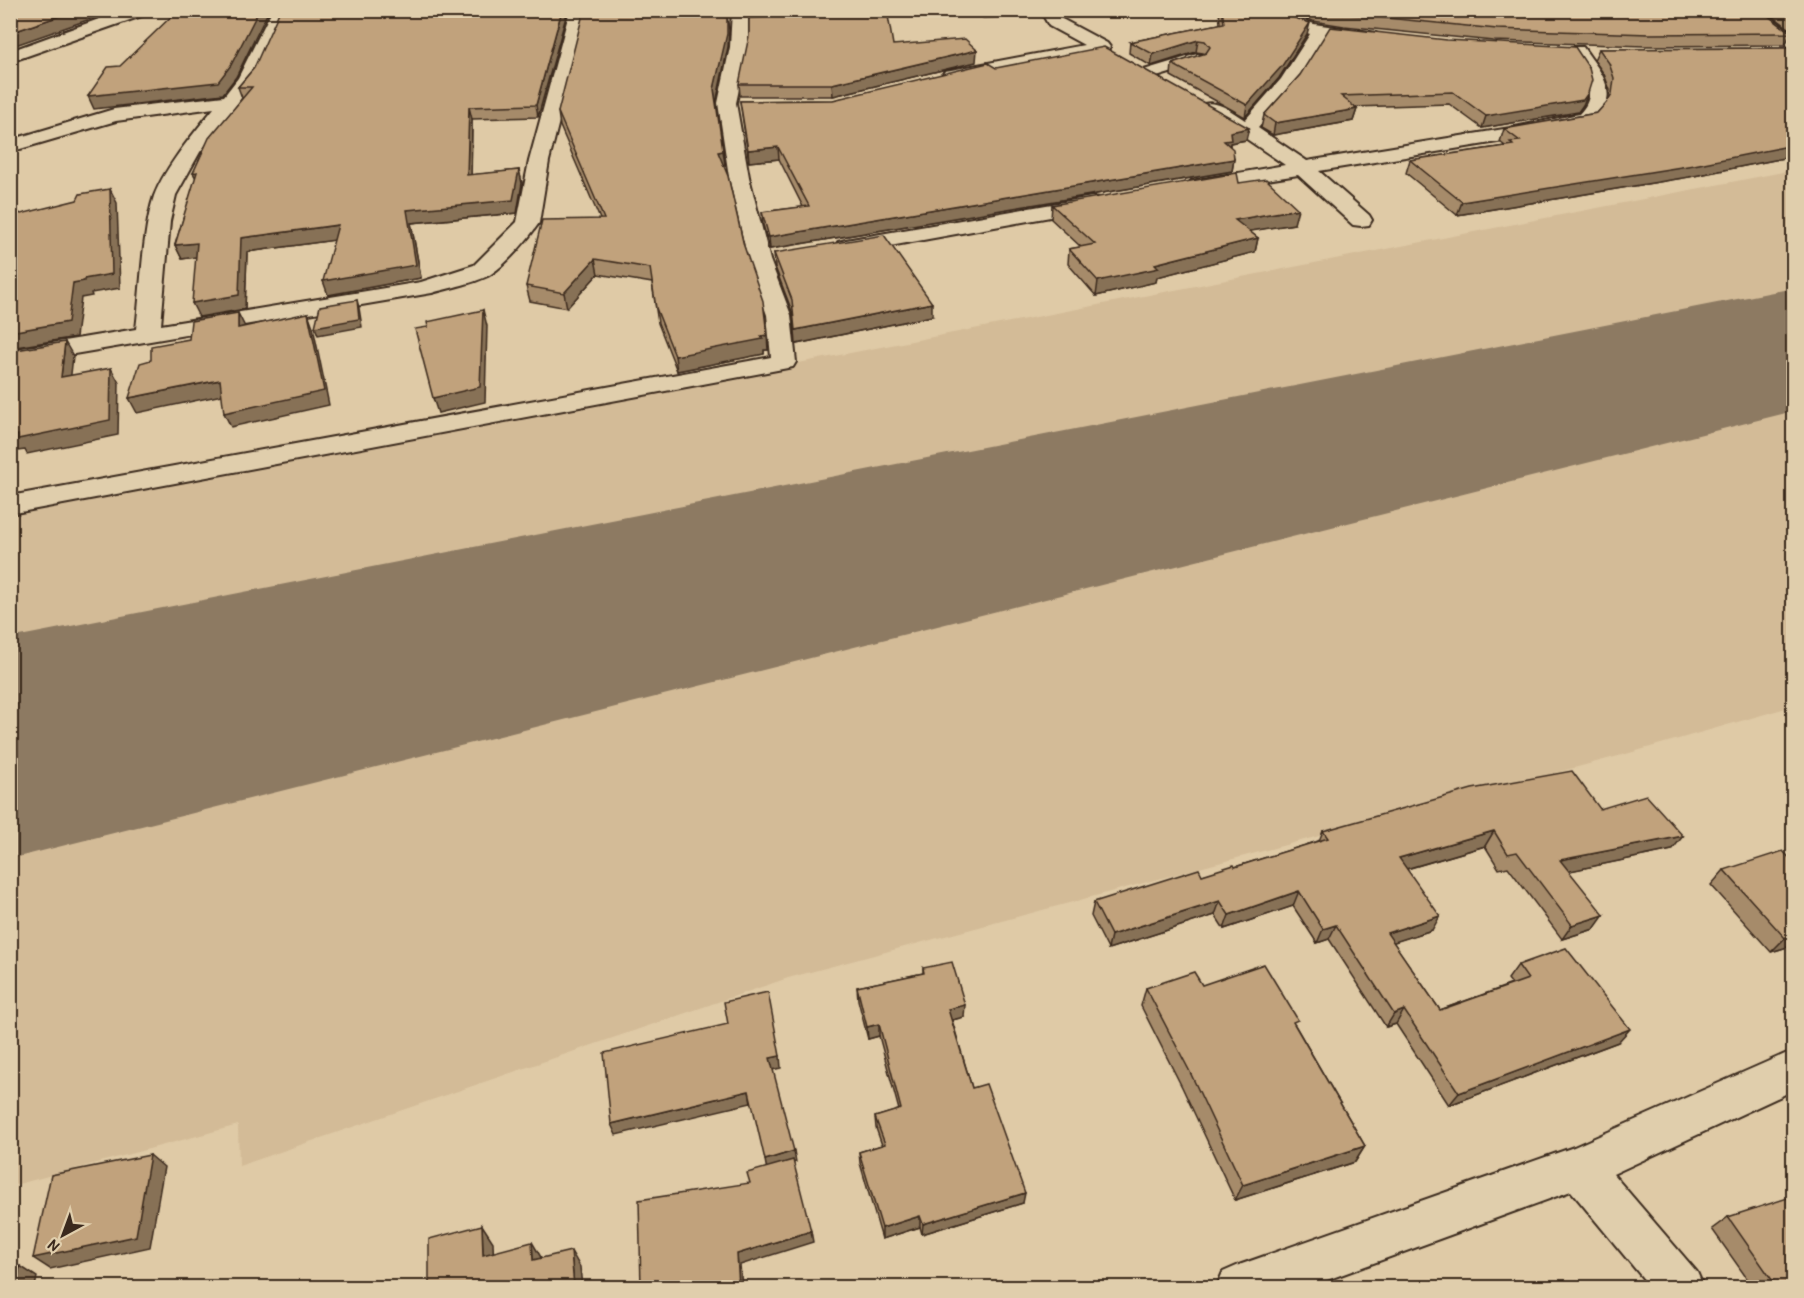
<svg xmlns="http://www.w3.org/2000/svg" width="1804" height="1298" viewBox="0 0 1804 1298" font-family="'Patrick Hand',sans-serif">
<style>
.built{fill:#d3bb97}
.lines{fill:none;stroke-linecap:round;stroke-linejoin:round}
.runway{fill:#8d7a62;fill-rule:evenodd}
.minor-casing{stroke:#3b2a1e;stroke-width:4}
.minor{fill:#e0ceac;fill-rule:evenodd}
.wall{fill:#a68b6a;stroke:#3b2a1e;stroke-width:1.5}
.shaded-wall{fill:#877156;stroke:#3b2a1e;stroke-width:1.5}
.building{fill:#c1a27b;stroke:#3b2a1e;stroke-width:1.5}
</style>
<rect width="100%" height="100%" fill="#dfcaa6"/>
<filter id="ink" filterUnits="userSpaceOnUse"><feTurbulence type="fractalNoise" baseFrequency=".0167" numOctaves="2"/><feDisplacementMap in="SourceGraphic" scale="12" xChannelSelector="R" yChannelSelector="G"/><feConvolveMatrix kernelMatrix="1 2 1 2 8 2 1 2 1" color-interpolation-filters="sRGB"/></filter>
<g filter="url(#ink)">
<!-- built -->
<polygon class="built" points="1793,170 1793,706 1626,754 788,978 239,1166 238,1125 11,1186 11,516"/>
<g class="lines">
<!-- runway -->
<polygon class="runway" points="1794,288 1794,411 10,859 10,638"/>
<defs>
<g id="minor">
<polygon points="124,10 149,10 147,14 10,62 10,51"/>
<path d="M272,10H289L256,79L200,152L176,195L170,221L161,325L421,282L474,265L517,222L529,161L570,10H587L549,161L539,223C528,239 507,264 491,274C477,283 448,288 432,293L10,365V350L136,329C141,291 142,232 154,196C165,167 194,133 214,108L116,121L10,152V140L114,109L224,96L238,78Z"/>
<polygon points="732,10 748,10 748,47 736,103 749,177 770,260 791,315 796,362 793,367 10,514 10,496 771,357 767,315 748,260 729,177 718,103 730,47"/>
<polygon points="1040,10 1057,10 1062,19 1107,43 1110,47 1107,51 1101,52 951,80 945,79 942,75 945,71 951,70 1084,45 1049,26"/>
<path d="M1254,10H1279L1314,24L1370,32L1376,33L1379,37L1376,41L1370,42L1326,36L1295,86L1258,128L1307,161L1510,128L1579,114C1601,92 1582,73 1568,51L1571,47H1583C1596,66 1617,87 1603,111C1599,118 1593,123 1585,125L1510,140L1319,171L1369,215L1372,220L1369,225L1361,226L1353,225L1298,175L1198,191L1191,189L1188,185L1191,181L1285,165L1201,108L1204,104C1219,100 1232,112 1245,120L1281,79L1310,34L1256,14Z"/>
<polygon points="1741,10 1761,10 1794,34 1794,47 1788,46"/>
<polygon points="1197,54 1203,55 1206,59 1203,63 1150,79 1144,78 1141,74 1144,70"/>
<polygon points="1092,197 1100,198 1103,203 1100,208 846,254 838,252 835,247 838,242 846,240"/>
<polygon points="1794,1050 1794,1090 1613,1174 1697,1272 1704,1288 1651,1288 1571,1191 1305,1288 1216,1288 1223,1272 1239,1265 1574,1147"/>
</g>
</defs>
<!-- minor casing -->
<use href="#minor" class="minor-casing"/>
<!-- minor -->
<use href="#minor" class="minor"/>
</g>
<!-- wall -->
<g class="wall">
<polygon points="821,10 893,45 976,62 833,96 740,96 739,84 821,15"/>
<polygon points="981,10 1031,10 1031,16 983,18"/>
<polygon points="1090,10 1175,10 1093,14"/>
<polygon points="1219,10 1271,10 1307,34 1279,78 1245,117 1171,76 1172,64 1204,54 1203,53 1196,52 1151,66 1129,53 1130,42 1220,24"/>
<polygon points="1285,10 1760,10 1791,33 1785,45 1644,46 1493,41 1344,26 1313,21"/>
<polygon points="1765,10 1794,10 1794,32"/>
<polygon points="567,13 538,117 472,119 471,175 519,170 522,183 517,213 411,223 421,278 328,295 334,240 247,252 245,309 199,317 196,257 182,259 175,245 196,178 193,173 242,98 238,87 254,68"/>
<polygon points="709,14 725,14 725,17 727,17 729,30 728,47 716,101 725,165 723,165 768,350 764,350 764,354 677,371 658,323 652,283 598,274 567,308 530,301 526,286 600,219 560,126 558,112"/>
<polygon points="1794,48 1794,156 1689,177 1457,215 1406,173 1410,160 1505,146 1500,142 1504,129 1597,113 1608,101 1610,90 1604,74 1594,60 1599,49"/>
<polygon points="996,68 1246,140 1230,143 1230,147 1234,159 1232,171 770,249 763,225 762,212 803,207 779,159 749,162 740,101 833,100"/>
<polygon points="1300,75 1588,93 1583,105 1578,112 1482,128 1449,104 1355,107 1357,109 1353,121 1273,135 1261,128 1264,115"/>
<polygon points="1239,183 1294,224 1249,231 1258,238 1255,252 1157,277 1156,282 1096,296 1068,264 1069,249 1081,247 1051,219 1052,205"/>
<polygon points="774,253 932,316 796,344 793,314 775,267"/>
<polygon points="1600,809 1672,850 1569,871 1594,929 1562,939 1508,867 1499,869 1485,846 1407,869 1432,930 1393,942 1440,1010 1512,984 1508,979 1518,965 1618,1042 1449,1105 1396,1024 1386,1027 1329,939 1317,943 1293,906 1224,929 1215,915 1108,949 1091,916 1094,902 1235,867 1319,841 1323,831"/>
<polygon points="1794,863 1794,945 1771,952 1711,885 1724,870"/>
<polygon points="923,968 964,1017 952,1020 972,1088 1023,1203 922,1234 920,1227 882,1239 860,1163 859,1152 882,1145 876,1128 875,1117 899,1110 879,1036 868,1039 858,1000 857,987 923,973"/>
<polygon points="1202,985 1295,1025 1365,1146 1355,1162 1235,1200 1182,1087 1141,1006 1146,988"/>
<polygon points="1728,1217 1794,1287 1753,1287 1712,1229"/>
</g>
<!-- shaded-wall -->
<g class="shaded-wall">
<polygon points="77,10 116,10 10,47 10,33"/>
<polygon points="259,10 269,10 236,77 223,94 94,109 88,96"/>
<polygon points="562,10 566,10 567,13 538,117 536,105"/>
<polygon points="704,10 710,10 704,26 703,14"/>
<polygon points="727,17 729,30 728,47 716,103 714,89"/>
<polygon points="1310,23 1307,34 1279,78 1245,117 1247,105"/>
<polygon points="1198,40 1196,52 1151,66 1153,54"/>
<polygon points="977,50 976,62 833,96 832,84"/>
<polygon points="1588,93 1583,105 1578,112 1482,128 1486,116"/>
<polygon points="469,107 472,119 471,188 467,175"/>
<polygon points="1357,109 1353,121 1273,135 1275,123"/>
<polygon points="1249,128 1246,140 1230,143 1229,152 1224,141 1230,132"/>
<polygon points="1794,145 1794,156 1689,177 1457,215 1462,202"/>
<polygon points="778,147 779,159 749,162 748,150"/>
<polygon points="723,151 725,165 719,166 718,152"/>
<polygon points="1234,159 1232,171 770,249 769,237"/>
<polygon points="519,170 522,183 517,213 411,223 421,278 328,295 323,281 407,210"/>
<polygon points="110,189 117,203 120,288 91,293 92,296 81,298 76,337 10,348 10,332 73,283 84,279"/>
<polygon points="1298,209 1294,224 1232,234 1235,220"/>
<polygon points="338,225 343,239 247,252 245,309 199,317 192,303 241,238"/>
<polygon points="1258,238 1255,252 1157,277 1156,282 1096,296 1098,281 1155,264"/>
<polygon points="197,243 203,256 182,259 175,245"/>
<polygon points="595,259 598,274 567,308 564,293"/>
<polygon points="357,300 359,308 362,327 318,335 315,327"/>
<polygon points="932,303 932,316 796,344 795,330"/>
<polygon points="483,310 487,326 485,402 438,413 433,398"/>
<polygon points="238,313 245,327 238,328"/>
<polygon points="308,313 313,327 329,405 231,427 224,413"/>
<polygon points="767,335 768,350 764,350 764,354 677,371 675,356"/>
<polygon points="65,342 73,356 69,392 61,377"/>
<polygon points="111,368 119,383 118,435 27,454 25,450 10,452 10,436"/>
<polygon points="220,380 227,394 137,413 129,398"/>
<polygon points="1494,831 1485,846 1392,873 1399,858"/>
<polygon points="1683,836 1672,850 1551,875 1560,860"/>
<polygon points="1299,891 1293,906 1224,929 1229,915"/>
<polygon points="1220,901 1215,915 1108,949 1111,935"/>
<polygon points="1604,915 1594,929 1562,939 1572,925"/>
<polygon points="1440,916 1432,930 1379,947 1387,933"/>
<polygon points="1336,925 1329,939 1317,943 1323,929"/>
<polygon points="1794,935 1794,945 1771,952 1785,938"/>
<polygon points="965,1005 964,1017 948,1021 948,1009"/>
<polygon points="1404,1010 1396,1024 1386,1027 1394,1014"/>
<polygon points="879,1024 879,1036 868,1039 867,1027"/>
<polygon points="1630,1029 1618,1042 1449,1105 1459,1093"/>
<polygon points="780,1056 781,1068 772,1070 770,1058"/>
<polygon points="749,1091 751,1103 616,1135 611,1124"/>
<polygon points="1365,1146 1355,1162 1235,1200 1243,1185"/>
<polygon points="794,1151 796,1162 767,1171 765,1160"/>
<polygon points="150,1155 164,1167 150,1247 50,1269 33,1258"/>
<polygon points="1025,1193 1023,1203 922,1234 923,1224"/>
<polygon points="920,1216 920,1227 882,1239 882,1228"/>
<polygon points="482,1225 493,1242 494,1271 483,1255"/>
<polygon points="811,1231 813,1242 740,1265 742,1287 739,1287 737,1254"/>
<polygon points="532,1242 542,1259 533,1260"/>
<polygon points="571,1251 580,1267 582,1287 574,1287"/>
<polygon points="20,1266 37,1277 35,1287 16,1287"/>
</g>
<!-- building -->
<g class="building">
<polygon points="10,10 77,10 10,33"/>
<polygon points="178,10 259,10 231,65 218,82 88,96 108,67 120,66"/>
<polygon points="280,10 562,10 536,105 469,107 467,175 519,170 513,200 407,210 416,265 323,281 338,225 241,238 239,295 192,303 197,243 175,245 197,172 193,173 209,138 252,87 238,87 254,68"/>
<polygon points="584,10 704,10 703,14 725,14 724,17 727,17 727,34 714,89 723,151 718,152 728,176 744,246 763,301 767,335 761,336 763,339 675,356 656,308 650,268 595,259 564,293 526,286 542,220 604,219 558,112"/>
<polygon points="821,10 887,10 893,45 965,39 977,50 832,84 739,84 749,36 749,18 822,15"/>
<polygon points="1222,10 1271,10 1310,23 1282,66 1247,105 1172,64 1206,53 1210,47 1205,41 1198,40 1153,54 1130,42 1224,23"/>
<polygon points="1321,10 1760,10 1791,33 1649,34 1497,29 1347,14"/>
<polygon points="1785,10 1794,10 1794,17"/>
<polygon points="1330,27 1447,40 1575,47 1589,68 1592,80 1588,93 1583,100 1486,116 1453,92 1341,96 1357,109 1275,123 1264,115 1300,75"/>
<polygon points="1104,47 1249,128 1230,132 1231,140 1224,141 1233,149 1234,159 769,237 762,212 809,206 778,147 748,150 740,101 833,100 988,63 996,68"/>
<polygon points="1794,48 1794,145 1694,165 1462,202 1410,160 1513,145 1510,142 1520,141 1504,129 1597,113 1606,103 1612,94 1614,78 1609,63 1599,49"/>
<polygon points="1237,173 1239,183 1266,179 1298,209 1235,220 1258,238 1155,264 1159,268 1098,281 1069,249 1095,244 1052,205"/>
<polygon points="110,189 112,274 84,279 84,281 73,283 68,322 10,332 10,206 21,214 77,200 80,194"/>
<polygon points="884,235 932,303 795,330 792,300 774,253"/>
<polygon points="357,300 359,319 315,327 320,306"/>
<polygon points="483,310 480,387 433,398 415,329 428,327 427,322"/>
<polygon points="238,313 238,328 308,313 324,391 224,413 220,380 129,398 140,363 151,360 151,346 189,339 191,321"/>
<polygon points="65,342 61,377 111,368 110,420 18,439 18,435 10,436 10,351"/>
<polygon points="1572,771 1600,809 1646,795 1683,836 1560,860 1604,915 1572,925 1517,852 1508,854 1494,831 1399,858 1440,916 1387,933 1440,1010 1528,979 1518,965 1566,948 1630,1029 1459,1093 1404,1010 1394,1014 1336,925 1323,929 1299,891 1229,915 1220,901 1111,935 1094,902 1199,869 1202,875 1234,865 1235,867 1328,838 1323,831 1472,789"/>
<polygon points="1783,851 1794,863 1794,935 1785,938 1724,870"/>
<polygon points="952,962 965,1005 948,1009 972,1088 986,1084 1025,1193 923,1224 920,1216 882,1228 859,1152 885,1144 875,1117 901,1109 879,1024 867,1027 857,987 924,973 923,968"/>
<polygon points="1264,964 1298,1020 1293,1022 1365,1146 1243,1185 1189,1070 1146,988 1194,972 1202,985"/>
<polygon points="768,992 780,1056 770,1058 794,1151 765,1160 749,1091 611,1124 604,1053 728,1024 724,1002"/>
<polygon points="150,1155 136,1236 33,1258 51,1175"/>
<polygon points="793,1160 811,1231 737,1254 739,1287 641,1287 639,1200 750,1183 747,1173"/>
<polygon points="1794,1196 1794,1287 1777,1287 1728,1217"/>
<polygon points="482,1225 483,1255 532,1242 533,1260 571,1251 574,1287 429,1287 429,1239"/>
<polygon points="20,1266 16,1287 10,1287 10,1269"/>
</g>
</g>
<!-- margin -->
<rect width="1804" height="1298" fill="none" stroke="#e0ceac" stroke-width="36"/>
<rect x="18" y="18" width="1768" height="1262" fill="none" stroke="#3b2a1e" stroke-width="2" filter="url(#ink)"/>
<!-- north arrow -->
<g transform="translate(63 1235) rotate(221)" stroke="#e0ceac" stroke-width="4.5" paint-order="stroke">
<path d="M0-4.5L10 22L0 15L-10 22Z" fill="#3b2a1e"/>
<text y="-9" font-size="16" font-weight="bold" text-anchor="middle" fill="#3b2a1e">N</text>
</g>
</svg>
